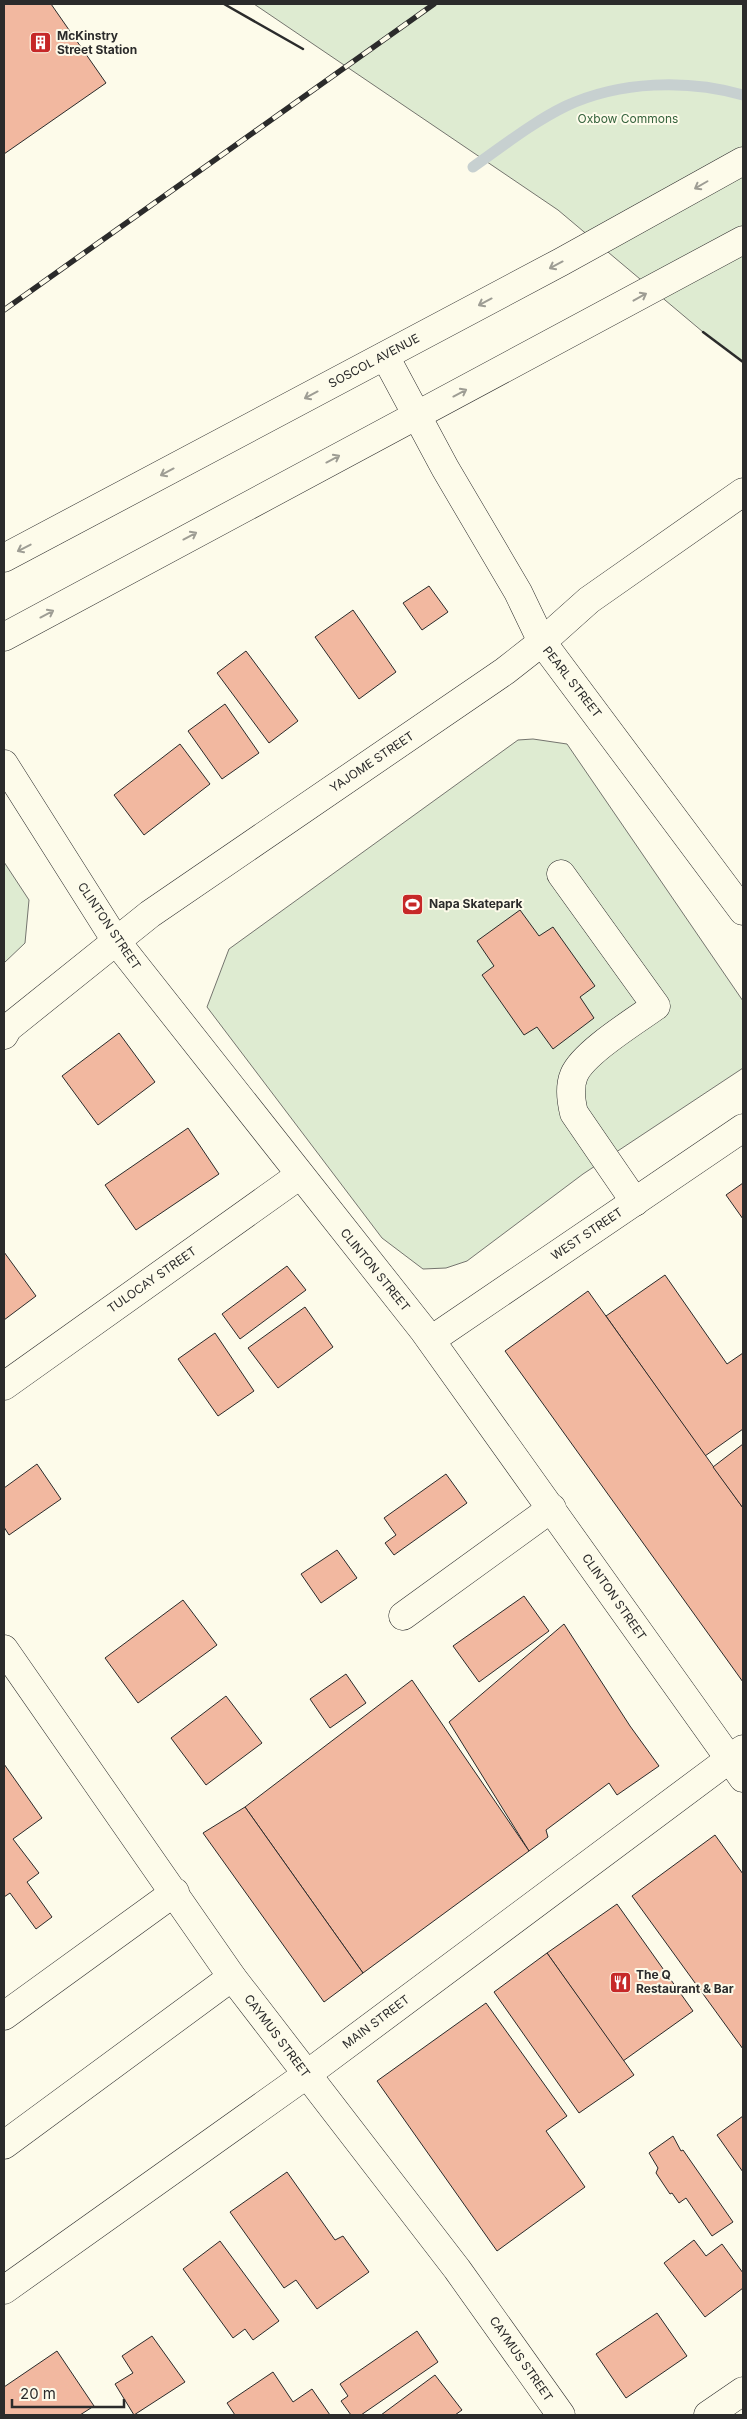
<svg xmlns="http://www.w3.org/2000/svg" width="747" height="2419" viewBox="0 0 747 2419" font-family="Inter,sans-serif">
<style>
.green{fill:#deebd1;stroke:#74746e}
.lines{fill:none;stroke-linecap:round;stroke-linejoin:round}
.stream{stroke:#c7d0d0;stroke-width:11}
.building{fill:#f2b8a0;stroke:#2b2b2b}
.minor-casing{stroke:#2b2b2b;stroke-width:29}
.major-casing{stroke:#2b2b2b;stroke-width:29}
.minor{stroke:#fdfbea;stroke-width:28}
.major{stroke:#fdfbea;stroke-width:28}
.rail-casing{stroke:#2b2b2b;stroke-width:5.5}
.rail{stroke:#fdfbea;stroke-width:4;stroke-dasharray:11;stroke-linecap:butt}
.wall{stroke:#2b2b2b;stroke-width:2.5}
.oneway{stroke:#9e9d94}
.labels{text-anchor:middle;stroke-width:4;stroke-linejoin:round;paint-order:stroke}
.poi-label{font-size:12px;font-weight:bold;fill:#2b2b2b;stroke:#fdfbea;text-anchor:start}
.park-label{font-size:12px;fill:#34623c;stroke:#fdfbea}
.street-label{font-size:12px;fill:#2b2b2b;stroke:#fdfbea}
</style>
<rect width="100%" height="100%" fill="#fdfbea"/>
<!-- green -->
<g class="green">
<polygon points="254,4 743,4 743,362 703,332 558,210"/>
<polygon points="533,739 567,744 743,1001 743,1068 583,1174 467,1261 446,1268 423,1269 382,1238 207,1007 229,949 518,740"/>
<polygon points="4,862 29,900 25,943 4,963"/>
</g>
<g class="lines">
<!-- stream -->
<path class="stream" d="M473,167C503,146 533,122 566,106C620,81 687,79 743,95"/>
</g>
<!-- building -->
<g class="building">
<polygon points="4,4 51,4 106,83 4,154"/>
<polygon points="429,586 448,612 422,630 403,603"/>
<polygon points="353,610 396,672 359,699 315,637"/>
<polygon points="246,651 298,721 269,743 217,673"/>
<polygon points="225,704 259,753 222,779 188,731"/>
<polygon points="180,744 210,784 144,835 114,795"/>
<polygon points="520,910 539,936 553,927 595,986 580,997 594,1018 553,1049 537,1027 524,1035 482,975 494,966 477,941"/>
<polygon points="119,1033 155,1082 98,1125 62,1076"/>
<polygon points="188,1128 219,1174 136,1230 105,1185"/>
<polygon points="743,1183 743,1219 726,1195"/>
<polygon points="4,1252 36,1296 4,1320"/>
<polygon points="287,1266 306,1290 240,1339 222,1314"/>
<polygon points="665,1275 727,1364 743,1353 743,1429 705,1456 606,1316"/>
<polygon points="588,1291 743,1508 743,1682 505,1351"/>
<polygon points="305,1307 333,1347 278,1388 248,1348"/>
<polygon points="215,1333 254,1391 218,1416 178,1359"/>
<polygon points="743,1444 743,1508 713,1467"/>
<polygon points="37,1464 61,1499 9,1535 4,1527 4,1488"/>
<polygon points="446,1474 467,1503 394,1555 385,1543 396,1535 384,1518"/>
<polygon points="337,1550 357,1578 321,1603 301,1574"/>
<polygon points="524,1596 549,1631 479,1682 453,1646"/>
<polygon points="183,1600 217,1645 138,1703 105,1658"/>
<polygon points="564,1624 630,1726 659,1766 617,1795 609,1783 546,1830 548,1837 529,1851 449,1722"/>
<polygon points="346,1674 366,1703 330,1728 310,1699"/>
<polygon points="412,1680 529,1851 363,1973 245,1807"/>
<polygon points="226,1696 262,1743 206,1785 171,1738"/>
<polygon points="4,1764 42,1818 13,1839 39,1873 27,1882 52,1917 36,1929 10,1893 4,1897"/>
<polygon points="245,1807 363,1973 324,2002 203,1833"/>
<polygon points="715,1835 743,1874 743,2049 632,1896"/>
<polygon points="617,1904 693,2011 623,2061 547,1953"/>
<polygon points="547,1953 634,2075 579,2113 494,1992"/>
<polygon points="486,2003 567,2116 546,2131 585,2187 497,2251 377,2081"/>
<polygon points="743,2116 743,2172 717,2135"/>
<polygon points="673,2136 681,2151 683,2150 733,2222 712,2236 686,2198 679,2203 672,2193 670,2194 656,2173 658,2168 649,2153"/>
<polygon points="287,2172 335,2240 343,2236 369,2272 317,2309 296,2280 284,2288 230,2212"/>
<polygon points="694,2240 706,2256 722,2244 743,2273 743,2288 705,2317 664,2263"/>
<polygon points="220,2241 279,2321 253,2340 245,2329 233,2338 183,2269"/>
<polygon points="657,2313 687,2356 626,2398 596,2354"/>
<polygon points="417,2331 438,2362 361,2415 351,2415 341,2401 348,2396 340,2384"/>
<polygon points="152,2336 185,2382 134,2415 115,2384 133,2373 122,2356"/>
<polygon points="57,2351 94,2406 80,2415 4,2415 4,2387"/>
<polygon points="273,2372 293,2402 312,2389 330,2415 235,2415 227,2403"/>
<polygon points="435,2375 462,2410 455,2415 381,2415"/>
</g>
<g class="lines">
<defs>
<g id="minor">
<polyline points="385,356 445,468 518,592 542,642 743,911"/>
<polyline points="4,764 116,941 424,1331 743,1778"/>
<path d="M561,874L656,1006C635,1021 583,1053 574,1075C569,1087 571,1101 574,1113L635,1202"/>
<polyline points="4,1035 8,1028 150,914 505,671 542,642 589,600 743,492"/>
<polyline points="431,1340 743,1128"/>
<polyline points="4,1386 300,1175"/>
<polyline points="403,1616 552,1508"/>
<polyline points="4,1649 232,1977 457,2269 561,2415"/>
<polyline points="4,2016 175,1892"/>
<polyline points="4,2145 232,1977"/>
<polyline points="4,2290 306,2075 743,1749"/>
<polyline points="708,2415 743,2391"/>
</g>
<g id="major">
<polyline points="4,558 561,262 743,161"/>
<polyline points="4,637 743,240"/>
</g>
</defs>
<!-- minor casing -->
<use href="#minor" class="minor-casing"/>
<!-- major casing -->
<use href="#major" class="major-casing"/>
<!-- minor -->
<use href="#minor" class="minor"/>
<!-- major -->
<use href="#major" class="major"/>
<defs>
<polyline id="rail" points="4,310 434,4"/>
</defs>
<!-- rail casing -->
<use href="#rail" class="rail-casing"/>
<!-- rail -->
<use href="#rail" class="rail"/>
<!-- wall -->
<g class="wall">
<polyline points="224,4 303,49"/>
<polyline points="703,332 743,362"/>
</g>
</g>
<!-- one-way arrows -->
<defs><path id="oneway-shaft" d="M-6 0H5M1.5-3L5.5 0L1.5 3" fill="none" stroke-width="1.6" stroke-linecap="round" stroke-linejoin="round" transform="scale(1.25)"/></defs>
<g class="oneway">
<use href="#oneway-shaft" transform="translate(701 185) rotate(150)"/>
<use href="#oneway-shaft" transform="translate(556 265) rotate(152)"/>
<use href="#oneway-shaft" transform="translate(640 297) rotate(-29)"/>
<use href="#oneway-shaft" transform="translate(485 302) rotate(152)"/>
<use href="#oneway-shaft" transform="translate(460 393) rotate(-28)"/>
<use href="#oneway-shaft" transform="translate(311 395) rotate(152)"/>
<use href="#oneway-shaft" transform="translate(333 459) rotate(-28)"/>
<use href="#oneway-shaft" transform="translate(167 472) rotate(152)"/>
<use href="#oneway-shaft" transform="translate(190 536) rotate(-28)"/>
<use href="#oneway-shaft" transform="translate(24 548) rotate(153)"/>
<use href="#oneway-shaft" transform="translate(47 614) rotate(-28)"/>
</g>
<!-- icons -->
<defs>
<symbol id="building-square" viewBox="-11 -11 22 22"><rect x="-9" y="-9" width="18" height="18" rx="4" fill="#c62828" stroke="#fdfbea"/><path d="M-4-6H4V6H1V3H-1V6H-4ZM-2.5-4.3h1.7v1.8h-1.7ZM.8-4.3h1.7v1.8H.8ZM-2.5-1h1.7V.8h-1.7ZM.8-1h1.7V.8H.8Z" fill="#fff"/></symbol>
<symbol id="stadium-square" viewBox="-11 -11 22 22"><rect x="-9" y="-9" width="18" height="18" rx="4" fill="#c62828" stroke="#fdfbea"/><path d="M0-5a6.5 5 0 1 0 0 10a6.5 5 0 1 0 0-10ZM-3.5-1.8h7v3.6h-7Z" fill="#fff"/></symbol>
<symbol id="restaurant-square" viewBox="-11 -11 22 22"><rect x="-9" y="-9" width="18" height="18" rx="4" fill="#c62828" stroke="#fdfbea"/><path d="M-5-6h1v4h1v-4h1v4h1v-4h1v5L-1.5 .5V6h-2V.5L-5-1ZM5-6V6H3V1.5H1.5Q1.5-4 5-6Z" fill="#fff"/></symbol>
</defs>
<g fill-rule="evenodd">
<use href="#building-square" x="28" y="30" width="25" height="25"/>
<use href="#stadium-square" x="400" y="892" width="25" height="25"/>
<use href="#restaurant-square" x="608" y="1970" width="25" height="25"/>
</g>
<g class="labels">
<!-- poi labels -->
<g class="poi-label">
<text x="57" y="40">McKinstry<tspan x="57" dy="14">Street Station</tspan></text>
<text x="429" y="908">Napa Skatepark</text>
<text x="636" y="1979">The Q<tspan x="636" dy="14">Restaurant &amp; Bar</tspan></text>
</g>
<!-- park labels -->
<g class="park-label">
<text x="628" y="123">Oxbow Commons</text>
</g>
<!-- street labels -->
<g class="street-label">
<text transform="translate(374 361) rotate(-28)" y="4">SOSCOL AVENUE</text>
<text transform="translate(572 682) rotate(52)" y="4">PEARL STREET</text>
<text transform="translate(372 762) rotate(-34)" y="4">YAJOME STREET</text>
<text transform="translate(109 926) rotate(56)" y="4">CLINTON STREET</text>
<text transform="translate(587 1234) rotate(-34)" y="4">WEST STREET</text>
<text transform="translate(375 1270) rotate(51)" y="4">CLINTON STREET</text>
<text transform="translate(152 1280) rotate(-35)" y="4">TULOCAY STREET</text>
<text transform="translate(614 1597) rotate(55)" y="4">CLINTON STREET</text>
<text transform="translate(376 2022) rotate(-37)" y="4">MAIN STREET</text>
<text transform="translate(277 2036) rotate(53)" y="4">CAYMUS STREET</text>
<text transform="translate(521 2359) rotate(55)" y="4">CAYMUS STREET</text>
</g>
</g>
<!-- border -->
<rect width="747" height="2419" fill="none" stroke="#2b2b2b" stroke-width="10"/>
<!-- scale -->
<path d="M12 2399v8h112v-8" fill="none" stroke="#2b2b2b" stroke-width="2.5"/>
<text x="20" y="2399" font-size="15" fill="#2b2b2b" stroke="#fdfbea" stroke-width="4" paint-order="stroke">20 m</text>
</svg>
